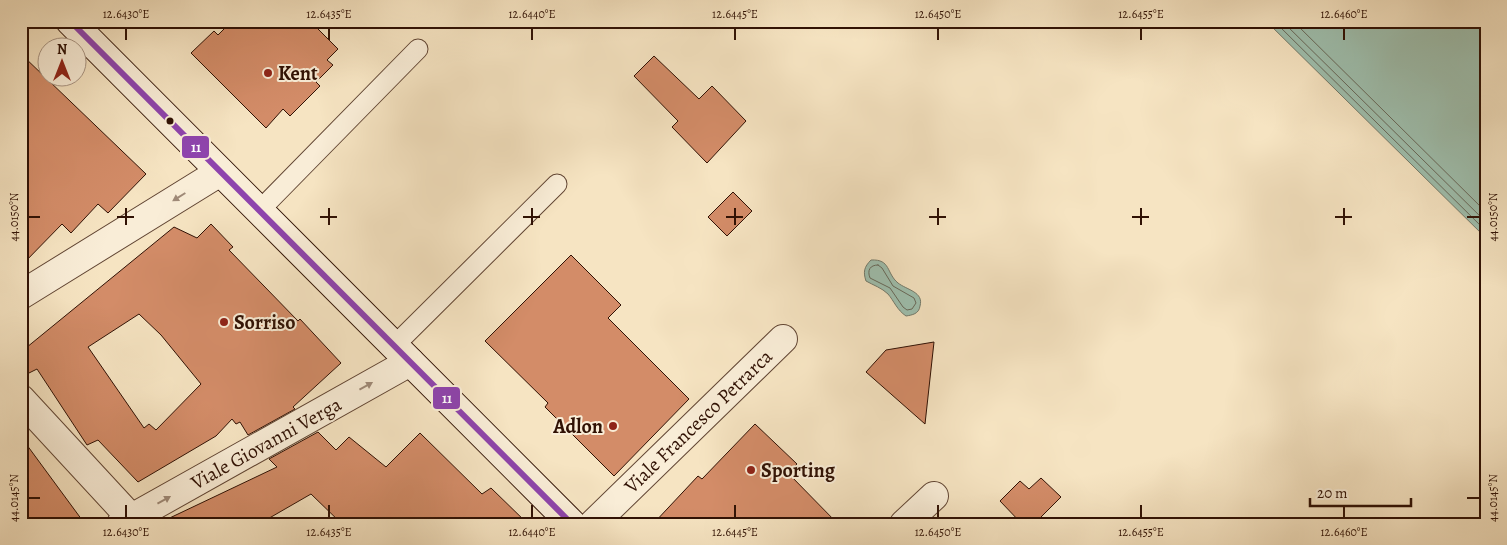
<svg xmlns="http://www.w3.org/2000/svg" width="1507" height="545" viewBox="0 0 1507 545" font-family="Alegreya,serif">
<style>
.water{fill:#9ebfae;stroke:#72796a}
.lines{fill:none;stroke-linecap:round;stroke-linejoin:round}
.shore{stroke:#676859;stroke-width:1}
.building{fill:#d38c68;stroke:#301104;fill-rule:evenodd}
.lane-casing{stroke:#624634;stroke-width:21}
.street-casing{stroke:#624634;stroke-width:30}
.secondary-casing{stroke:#301104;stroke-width:30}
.lane{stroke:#f9edd7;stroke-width:19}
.street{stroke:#f9edd7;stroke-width:28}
.secondary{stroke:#f9edd7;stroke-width:28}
.bus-1-casing{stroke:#f9edd7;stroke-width:10}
.bus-1{stroke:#8e44ad;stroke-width:6}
.oneway{fill:#9f8a78}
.ticks{fill:none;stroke:#301104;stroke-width:2}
.poi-dot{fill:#8f2418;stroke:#f9edd7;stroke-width:2}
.bus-dot{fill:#301104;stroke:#f9edd7;stroke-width:2}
.labels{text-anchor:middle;stroke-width:4;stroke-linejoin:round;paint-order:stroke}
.poi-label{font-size:20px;font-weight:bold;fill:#301104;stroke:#f9edd7;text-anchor:start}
.street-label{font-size:20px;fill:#301104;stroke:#f9edd7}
.line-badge{stroke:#f9edd7;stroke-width:2}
.badge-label{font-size:14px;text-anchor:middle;font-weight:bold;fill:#fff}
.neatline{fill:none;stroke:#301104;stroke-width:2}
.ticks-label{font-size:12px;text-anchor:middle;fill:#301104}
</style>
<rect width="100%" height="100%" fill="#f6e4c2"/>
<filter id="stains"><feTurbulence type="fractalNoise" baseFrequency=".004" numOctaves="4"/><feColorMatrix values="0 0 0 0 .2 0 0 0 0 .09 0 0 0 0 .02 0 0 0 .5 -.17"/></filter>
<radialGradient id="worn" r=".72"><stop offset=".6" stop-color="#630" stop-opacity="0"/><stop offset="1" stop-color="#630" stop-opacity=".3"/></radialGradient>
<!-- water -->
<g class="water">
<polygon points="1266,21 1486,21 1486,238"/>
<path d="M871,260C891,259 886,273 898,283C907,290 924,292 920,306C919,314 912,315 906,316C897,310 894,301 888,294C882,288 873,285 866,281C863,272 864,267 871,260Z"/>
</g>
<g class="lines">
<!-- shore -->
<g class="shore">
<polyline points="1274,21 1486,231"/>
<polyline points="1282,21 1486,222"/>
<polyline points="1293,21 1486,212"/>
<path d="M878,265L882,268L893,286L914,298L916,303L912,309L907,310L903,307L890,288L870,278C867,270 870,265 878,265Z"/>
</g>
</g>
<!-- building -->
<g class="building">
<polygon points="232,21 310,21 338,49 327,60 333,65 316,82 320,86 290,116 283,109 266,128 191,53 214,31 218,35"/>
<polygon points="21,54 146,174 108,213 98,204 71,233 62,224 21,266"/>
<polygon points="654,56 699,99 712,86 746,121 707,163 672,127 678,121 634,76"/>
<polygon points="733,192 752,211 727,236 708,217"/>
<path d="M211,224L233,247L229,250L298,321L300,319L341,363L293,407L295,409L248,435L240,422L236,424L232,419L216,436L138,482L98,440L87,445L37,369L21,377V352L174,227L197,238ZM139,314L161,335L201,384L156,430L149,424L144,428L88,347Z"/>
<polygon points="571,255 621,305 608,318 689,399 614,476 545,407 548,403 485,341"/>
<polygon points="934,342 925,424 866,372 886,350"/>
<polygon points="755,424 797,464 788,473 838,524 653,524 698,476 702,479"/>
<polygon points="318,432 336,450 349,437 386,467 420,433 482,494 491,488 528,524 342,524 311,494 259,524 157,524 277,467 269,459"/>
<polygon points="21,437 85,524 21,524"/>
<polygon points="1041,478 1061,497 1034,524 1022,524 1000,501 1020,481 1029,489"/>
</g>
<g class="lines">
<defs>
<g id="lane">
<polyline points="259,211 418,49"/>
<polyline points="394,346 557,184"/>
</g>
<g id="street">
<polyline points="21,295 220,172"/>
<polyline points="21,399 131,518"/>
<polyline points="121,524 410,362"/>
<polyline points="593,524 783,339"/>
<polyline points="904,524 934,496"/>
</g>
<polyline id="secondary" points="70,21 572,524"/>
</defs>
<!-- lane casing -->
<use href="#lane" class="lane-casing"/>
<!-- street casing -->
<use href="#street" class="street-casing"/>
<!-- secondary casing -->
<use href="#secondary" class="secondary-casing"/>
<!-- lane -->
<use href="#lane" class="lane"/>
<!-- street -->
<use href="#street" class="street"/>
<!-- secondary -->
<use href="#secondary" class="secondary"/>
<defs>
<polyline id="bus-1" points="70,21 572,524"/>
</defs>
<!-- bus-1 casing -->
<use href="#bus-1" class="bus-1-casing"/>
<!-- bus-1 -->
<use href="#bus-1" class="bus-1"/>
</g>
<!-- one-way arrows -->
<defs><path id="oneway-solid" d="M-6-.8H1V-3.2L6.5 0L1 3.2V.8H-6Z" transform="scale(1.25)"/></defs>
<g class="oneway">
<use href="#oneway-solid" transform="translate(179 197) rotate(148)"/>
<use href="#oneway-solid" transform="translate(366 386) rotate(-29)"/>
<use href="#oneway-solid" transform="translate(164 500) rotate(-29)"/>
</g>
<!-- ticks -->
<path class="ticks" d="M126,28V40M329,28V40M532,28V40M735,28V40M938,28V40M1141,28V40M1344,28V40M126,208V225M329,208V225M532,208V225M735,208V225M938,208V225M1141,208V225M1344,208V225M28,217H40M117,217H134M320,217H337M523,217H540M726,217H743M929,217H946M1132,217H1149M1335,217H1352M1467,217H1480M28,498H40M1467,498H1480M126,505V518M329,505V518M532,505V518M735,505V518M938,505V518M1141,505V518M1344,505V518"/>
<!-- markers -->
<g class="poi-dot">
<circle cx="268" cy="73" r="5"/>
<circle cx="224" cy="322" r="5"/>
<circle cx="613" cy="426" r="5"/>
<circle cx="751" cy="470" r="5"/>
</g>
<circle class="bus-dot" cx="170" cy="121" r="4.5"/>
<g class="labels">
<!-- poi labels -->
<g class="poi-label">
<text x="278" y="80">Kent</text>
<text x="234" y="329">Sorriso</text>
<text x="603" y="433" text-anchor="end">Adlon</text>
<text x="761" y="477">Sporting</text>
</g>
<!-- street labels -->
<g class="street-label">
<text transform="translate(698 421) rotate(-44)" y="7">Viale Francesco Petrarca</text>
<text transform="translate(266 443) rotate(-29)" y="7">Viale Giovanni Verga</text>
</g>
</g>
<g class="line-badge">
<rect x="181" y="135" width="29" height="24" rx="5" fill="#8e44ad"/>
<rect x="432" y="386" width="29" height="24" rx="5" fill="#8e44ad"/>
</g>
<g class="badge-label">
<text x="196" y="152">11</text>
<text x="447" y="403">11</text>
</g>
<!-- margin -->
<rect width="1507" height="545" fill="none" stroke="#f6e4c2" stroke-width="55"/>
<!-- north arrow -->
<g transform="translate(62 62)"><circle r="24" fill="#f9edd7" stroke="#a99583"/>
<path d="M0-4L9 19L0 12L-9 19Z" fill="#8f2418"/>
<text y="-8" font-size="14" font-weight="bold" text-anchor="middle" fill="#301104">N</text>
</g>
<!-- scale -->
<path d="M1310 498v8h101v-8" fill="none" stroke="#301104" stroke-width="2.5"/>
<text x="1317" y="498" font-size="15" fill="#301104" stroke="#f9edd7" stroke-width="4" paint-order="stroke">20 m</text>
<rect x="28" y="28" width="1452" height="490" class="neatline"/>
<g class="ticks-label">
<text x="126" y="18">12.6430°E</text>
<text x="329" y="18">12.6435°E</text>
<text x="532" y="18">12.6440°E</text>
<text x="735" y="18">12.6445°E</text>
<text x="938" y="18">12.6450°E</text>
<text x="1141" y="18">12.6455°E</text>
<text x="1344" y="18">12.6460°E</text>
<text transform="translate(14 217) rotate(-90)" y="4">44.0150°N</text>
<text transform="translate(1493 217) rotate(-90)" y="4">44.0150°N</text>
<text transform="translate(14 498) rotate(-90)" y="4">44.0145°N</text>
<text transform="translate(1493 498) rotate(-90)" y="4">44.0145°N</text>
<text x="126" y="536">12.6430°E</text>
<text x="329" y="536">12.6435°E</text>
<text x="532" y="536">12.6440°E</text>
<text x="735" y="536">12.6445°E</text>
<text x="938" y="536">12.6450°E</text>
<text x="1141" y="536">12.6455°E</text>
<text x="1344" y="536">12.6460°E</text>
</g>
<rect width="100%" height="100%" filter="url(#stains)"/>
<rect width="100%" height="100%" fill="url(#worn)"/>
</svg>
